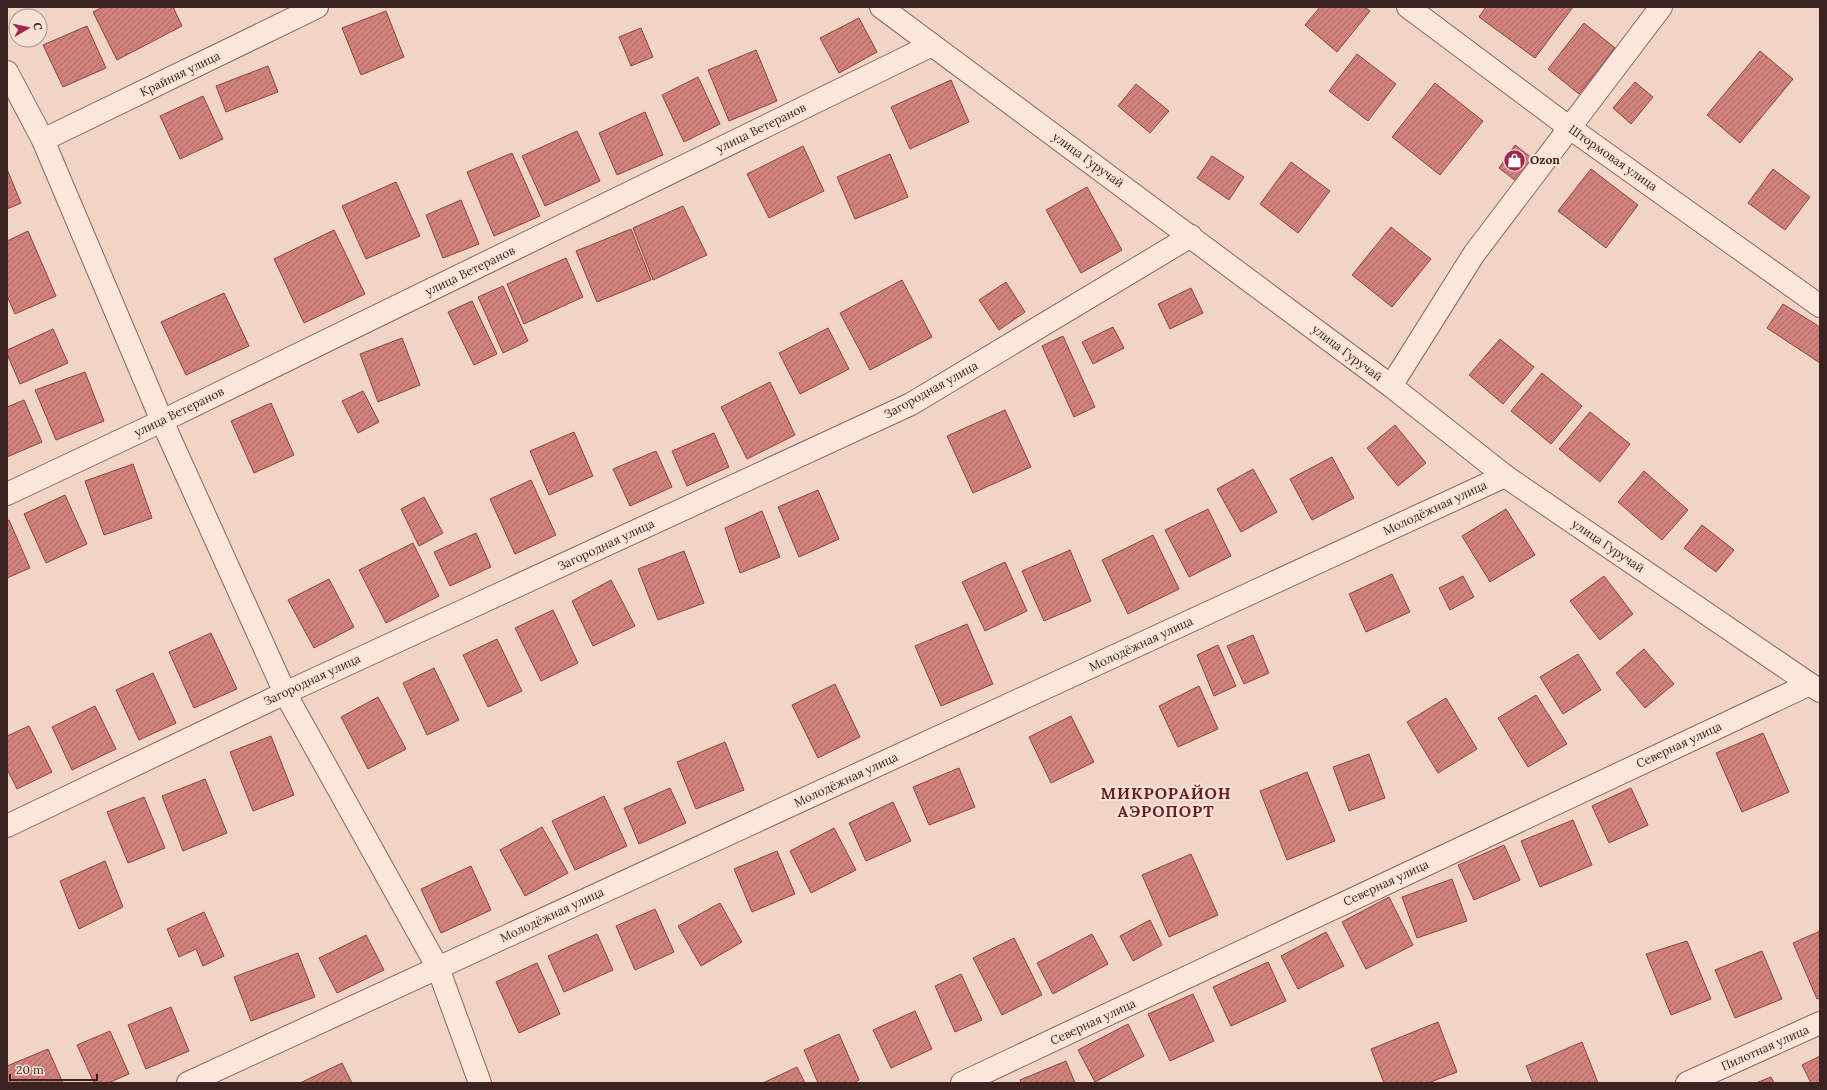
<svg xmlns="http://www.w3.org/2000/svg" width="1827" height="1090" viewBox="0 0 1827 1090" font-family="Lora,serif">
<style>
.building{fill:url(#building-hatch);stroke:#8d443f}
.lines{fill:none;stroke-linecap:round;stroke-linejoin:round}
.street-casing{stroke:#8d645b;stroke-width:24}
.street{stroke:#fae6da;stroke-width:22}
.labels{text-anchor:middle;stroke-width:4;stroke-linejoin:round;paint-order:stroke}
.street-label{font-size:12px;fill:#3c231f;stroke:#f7e3d6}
.poi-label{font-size:12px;font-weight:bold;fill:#3c231f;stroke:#f7e3d6;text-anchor:start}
.district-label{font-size:16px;font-weight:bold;letter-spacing:1px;fill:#6b1d26;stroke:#f7e3d6}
</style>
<defs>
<pattern id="building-hatch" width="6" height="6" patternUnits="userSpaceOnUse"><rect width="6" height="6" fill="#d0817b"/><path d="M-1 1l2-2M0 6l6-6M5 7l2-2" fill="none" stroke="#aa6964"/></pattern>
</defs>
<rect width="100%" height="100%" fill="#f0d5c6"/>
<!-- building -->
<g class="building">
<polygon points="103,7 173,7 182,26 117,60 93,12"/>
<polygon points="1320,7 1365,7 1370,11 1337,52 1305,25"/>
<polygon points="1486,7 1573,7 1535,58 1479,17"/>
<polygon points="386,11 404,57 361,75 342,28"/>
<polygon points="859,18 877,52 839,73 820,38"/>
<polygon points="1584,23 1615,48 1579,94 1548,69"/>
<polygon points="87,26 106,68 63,87 43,45"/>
<polygon points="641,28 653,57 631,66 619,37"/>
<polygon points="756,50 777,101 729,121 708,70"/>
<polygon points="1760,51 1793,79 1740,143 1707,115"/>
<polygon points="1357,54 1396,84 1368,121 1329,91"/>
<polygon points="268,66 278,92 226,112 216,86"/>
<polygon points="698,77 720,124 684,142 662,95"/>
<polygon points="951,80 969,122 910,149 891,107"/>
<polygon points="1635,82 1653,97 1631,124 1613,108"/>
<polygon points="1435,83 1483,121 1440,175 1392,137"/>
<polygon points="1136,84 1169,111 1150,133 1118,106"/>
<polygon points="203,96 223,139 180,159 160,116"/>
<polygon points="645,112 663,155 617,175 599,133"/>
<polygon points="577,131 600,181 545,206 522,156"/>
<polygon points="1515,145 1532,158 1516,181 1499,168"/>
<polygon points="803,146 824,191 769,218 747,174"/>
<polygon points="512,153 540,216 494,236 467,172"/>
<polygon points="890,154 908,197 855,219 837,177"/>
<polygon points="1212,156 1244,177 1229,200 1197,178"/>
<polygon points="1291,162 1330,191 1298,233 1260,204"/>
<polygon points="7,169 21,203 7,209"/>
<polygon points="1591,169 1638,205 1606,248 1558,211"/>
<polygon points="1773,169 1810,197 1785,230 1748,203"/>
<polygon points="396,182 420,236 366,259 342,206"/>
<polygon points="1087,187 1122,250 1081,273 1046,210"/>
<polygon points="461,200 479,244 443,258 426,215"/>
<polygon points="683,206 707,255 653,280 633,228"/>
<polygon points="1391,227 1431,259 1392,307 1352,275"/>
<polygon points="631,229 651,280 597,302 576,251"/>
<polygon points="334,230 365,294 304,323 274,259"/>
<polygon points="28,231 56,296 15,314 7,296 7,241"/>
<polygon points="566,258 583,297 524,324 507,284"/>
<polygon points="902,280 932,337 870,370 840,313"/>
<polygon points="1006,282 1025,312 999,330 979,300"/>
<polygon points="503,286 528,341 503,353 478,297"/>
<polygon points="1191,288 1203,313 1170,329 1158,304"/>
<polygon points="224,293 249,346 186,375 161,322"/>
<polygon points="472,301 497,354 474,365 448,312"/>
<polygon points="1783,304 1820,327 1820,363 1767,328"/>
<polygon points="1113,327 1124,348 1093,364 1082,342"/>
<polygon points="828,328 849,369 800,394 779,353"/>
<polygon points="53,329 68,363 20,384 7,354 7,350"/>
<polygon points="1063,336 1095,407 1074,417 1042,346"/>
<polygon points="402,338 420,385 378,402 360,354"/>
<polygon points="1500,339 1534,367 1503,404 1469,375"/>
<polygon points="85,372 104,421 56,440 35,390"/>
<polygon points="1542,373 1582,406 1551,444 1511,411"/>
<polygon points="770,382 795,435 747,459 721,407"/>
<polygon points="363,391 379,422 358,433 342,401"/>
<polygon points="24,400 42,442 7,457 7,407"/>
<polygon points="271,403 294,455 254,473 231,421"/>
<polygon points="1005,410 1031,467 973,493 947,436"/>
<polygon points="1590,412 1630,444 1600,482 1559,449"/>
<polygon points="1395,425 1426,463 1398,486 1367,448"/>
<polygon points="574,432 593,476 549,495 530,451"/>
<polygon points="714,433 729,467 687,486 672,451"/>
<polygon points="656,451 672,487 630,506 613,469"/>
<polygon points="1332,457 1354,498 1312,520 1290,479"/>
<polygon points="133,464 152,518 104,535 85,481"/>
<polygon points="1253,469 1277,512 1241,532 1217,489"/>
<polygon points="1644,471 1688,510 1662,540 1618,502"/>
<polygon points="531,480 556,535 515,554 490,499"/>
<polygon points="818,490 839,539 799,557 778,507"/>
<polygon points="65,495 87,544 46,563 24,514"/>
<polygon points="424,497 443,533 419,546 401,509"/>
<polygon points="1208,509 1231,556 1189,577 1165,530"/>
<polygon points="1506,509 1535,555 1490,582 1462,536"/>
<polygon points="762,511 780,557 740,573 725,528"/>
<polygon points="9,520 30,568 7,578 7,521"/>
<polygon points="1702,525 1734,550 1716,572 1684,548"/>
<polygon points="476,533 491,567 450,586 434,552"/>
<polygon points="1153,535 1179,589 1128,614 1102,560"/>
<polygon points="413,543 439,596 386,623 359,570"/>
<polygon points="1070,550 1091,601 1044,621 1022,571"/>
<polygon points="684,551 704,603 658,620 638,569"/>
<polygon points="1005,562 1027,611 985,631 962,582"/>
<polygon points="1392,574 1410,612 1366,632 1349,594"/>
<polygon points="1463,576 1474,597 1450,610 1439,588"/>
<polygon points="1604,576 1633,614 1600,640 1570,601"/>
<polygon points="329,579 354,627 314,648 288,600"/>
<polygon points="611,580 635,626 593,646 572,601"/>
<polygon points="553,610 578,663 541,681 515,628"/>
<polygon points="967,624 993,684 941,706 915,646"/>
<polygon points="211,633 237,689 194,708 169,652"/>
<polygon points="1253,635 1269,673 1244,684 1227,646"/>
<polygon points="497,639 522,691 488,707 463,655"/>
<polygon points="1218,645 1236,686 1214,696 1197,655"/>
<polygon points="1644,649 1674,684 1645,708 1616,673"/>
<polygon points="1578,654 1601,690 1563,714 1540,677"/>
<polygon points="434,668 459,720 427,735 403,683"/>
<polygon points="153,673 176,723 139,740 116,690"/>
<polygon points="835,684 860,737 818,758 792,705"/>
<polygon points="1199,686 1218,729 1178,747 1159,706"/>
<polygon points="1536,695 1567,744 1528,767 1498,718"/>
<polygon points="378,697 406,749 368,769 341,717"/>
<polygon points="1446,698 1477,749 1438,773 1407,722"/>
<polygon points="95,706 116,749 72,770 52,727"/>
<polygon points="1071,716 1094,762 1051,783 1029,737"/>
<polygon points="29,726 52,772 17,789 7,769 7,736"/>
<polygon points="1763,733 1789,792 1742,812 1716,753"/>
<polygon points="271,736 294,795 253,811 230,752"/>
<polygon points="725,742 744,790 696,809 677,762"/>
<polygon points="1369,754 1385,798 1349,811 1333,767"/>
<polygon points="959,768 975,807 929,825 913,787"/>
<polygon points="1307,772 1335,841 1287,860 1260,791"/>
<polygon points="205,779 227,833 183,851 162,796"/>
<polygon points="670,788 686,823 639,844 624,808"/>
<polygon points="1631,788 1648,825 1609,843 1592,806"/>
<polygon points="604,796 627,846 575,870 552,821"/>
<polygon points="144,797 165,848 128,863 107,812"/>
<polygon points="893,802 911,841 866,861 849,823"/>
<polygon points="1573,820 1592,865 1540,887 1521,841"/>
<polygon points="542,827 568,873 525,896 500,850"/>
<polygon points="834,828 856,870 811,893 790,851"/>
<polygon points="1504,845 1520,880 1474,900 1458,865"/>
<polygon points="777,851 795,894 752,912 734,869"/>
<polygon points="1191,854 1218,915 1169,937 1142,875"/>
<polygon points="105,861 123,907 79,929 60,881"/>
<polygon points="471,866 491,910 441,933 421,889"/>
<polygon points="1452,879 1467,921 1417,938 1402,897"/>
<polygon points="1389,897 1413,945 1366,969 1342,922"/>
<polygon points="720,903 742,942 701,966 678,926"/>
<polygon points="655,909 674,952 635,970 616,926"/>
<polygon points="204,912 224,956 203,966 196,949 179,957 167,929"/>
<polygon points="1150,920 1162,945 1133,961 1120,936"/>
<polygon points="1820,931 1820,998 1817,999 1793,943"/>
<polygon points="1326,932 1344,966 1298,989 1281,956"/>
<polygon points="597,934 613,970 564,992 548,956"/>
<polygon points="1092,934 1108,964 1053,994 1037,963"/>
<polygon points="366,935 384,970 337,993 319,958"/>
<polygon points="1014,938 1042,995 1002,1015 973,958"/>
<polygon points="1687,941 1711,999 1671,1015 1646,954"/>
<polygon points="1762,951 1782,999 1735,1018 1715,970"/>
<polygon points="298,953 315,997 251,1021 234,977"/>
<polygon points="1268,962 1286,1001 1231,1026 1213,987"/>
<polygon points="537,963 560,1014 519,1033 496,982"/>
<polygon points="961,974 982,1020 955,1032 935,986"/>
<polygon points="1193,994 1214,1041 1170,1061 1148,1014"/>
<polygon points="171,1007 189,1051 146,1069 128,1025"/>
<polygon points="915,1011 932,1049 891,1068 873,1030"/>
<polygon points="1438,1022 1457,1072 1428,1083 1384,1083 1371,1049"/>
<polygon points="1128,1024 1144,1056 1095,1082 1078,1050"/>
<polygon points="110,1031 129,1074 108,1083 94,1083 77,1045"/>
<polygon points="839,1034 859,1080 853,1083 818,1083 804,1050"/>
<polygon points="1582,1042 1598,1083 1533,1083 1526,1066"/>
<polygon points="48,1049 63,1083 7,1083 7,1066"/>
<polygon points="1820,1056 1820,1083 1811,1083 1802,1065"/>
<polygon points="1066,1061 1075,1083 1021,1083 1020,1080"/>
<polygon points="342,1063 352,1083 300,1083"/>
<polygon points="797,1067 805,1083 763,1083"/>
<polygon points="1771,1077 1774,1083 1756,1083"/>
</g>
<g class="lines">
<defs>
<g id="street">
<polyline points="881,7 1391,386 1505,476 1820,691"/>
<polyline points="1408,7 1570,128 1820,306"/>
<polyline points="7,72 43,140 162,421 285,693 438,968 480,1083"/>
<polyline points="43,140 317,7"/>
<polyline points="1391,386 1474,254 1661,7"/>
<polyline points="7,494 162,421 932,45"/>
<polyline points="7,826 285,693 911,404 1191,236"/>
<polyline points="188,1083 1505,476"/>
<polyline points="962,1083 1810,684"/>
<polyline points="1687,1083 1820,1023"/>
</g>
</defs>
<!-- street casing -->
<use href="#street" class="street-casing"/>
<!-- street -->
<use href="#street" class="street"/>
</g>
<!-- icons -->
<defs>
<symbol id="shop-disc" viewBox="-11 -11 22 22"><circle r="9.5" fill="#9e2851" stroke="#f7e3d6"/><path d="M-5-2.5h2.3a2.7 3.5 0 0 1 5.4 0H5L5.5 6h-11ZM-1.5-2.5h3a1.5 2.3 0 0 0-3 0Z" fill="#fff"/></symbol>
</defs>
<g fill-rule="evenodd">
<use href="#shop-disc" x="1502" y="148" width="25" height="25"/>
</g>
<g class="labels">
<!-- street labels -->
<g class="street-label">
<text transform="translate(180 74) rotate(-26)" y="4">Крайняя улица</text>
<text transform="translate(761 128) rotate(-26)" y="4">улица Ветеранов</text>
<text transform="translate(1613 158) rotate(35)" y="4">Штормовая улица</text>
<text transform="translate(1088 160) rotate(36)" y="4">улица Гуручай</text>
<text transform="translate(470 271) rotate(-26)" y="4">улица Ветеранов</text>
<text transform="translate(1347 353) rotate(37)" y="4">улица Гуручай</text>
<text transform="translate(931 390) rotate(-29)" y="4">Загородная улица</text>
<text transform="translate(179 412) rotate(-26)" y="4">улица Ветеранов</text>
<text transform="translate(1435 508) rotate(-25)" y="4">Молодёжная улица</text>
<text transform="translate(606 545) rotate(-25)" y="4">Загородная улица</text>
<text transform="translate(1608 546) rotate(34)" y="4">улица Гуручай</text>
<text transform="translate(1141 644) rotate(-25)" y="4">Молодёжная улица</text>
<text transform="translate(312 680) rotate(-25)" y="4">Загородная улица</text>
<text transform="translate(1679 745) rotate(-25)" y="4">Северная улица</text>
<text transform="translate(846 780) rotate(-25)" y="4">Молодёжная улица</text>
<text transform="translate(1386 883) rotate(-25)" y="4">Северная улица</text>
<text transform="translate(552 915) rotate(-25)" y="4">Молодёжная улица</text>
<text transform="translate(1093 1022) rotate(-25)" y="4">Северная улица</text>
<text transform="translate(1765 1048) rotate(-24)" y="4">Пилотная улица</text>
</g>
<!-- poi labels -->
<g class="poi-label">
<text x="1530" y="164">Ozon</text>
</g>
<!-- district labels -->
<g class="district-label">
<text x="1166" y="799">МИКРОРАЙОН<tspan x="1166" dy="18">АЭРОПОРТ</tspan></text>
</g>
</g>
<!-- border -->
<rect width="1827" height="1090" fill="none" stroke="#3c231f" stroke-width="16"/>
<!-- north arrow -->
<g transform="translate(28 28) rotate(81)"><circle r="19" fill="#f7e3d6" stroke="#ac968d"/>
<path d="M0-3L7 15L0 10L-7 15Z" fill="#9e2851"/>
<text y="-6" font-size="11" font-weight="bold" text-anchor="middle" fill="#3c231f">С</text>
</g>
<!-- scale -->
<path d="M10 1074v6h87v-6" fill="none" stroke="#3c231f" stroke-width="2"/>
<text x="16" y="1074" font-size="12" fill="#3c231f" stroke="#f7e3d6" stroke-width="3" paint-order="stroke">20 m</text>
</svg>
